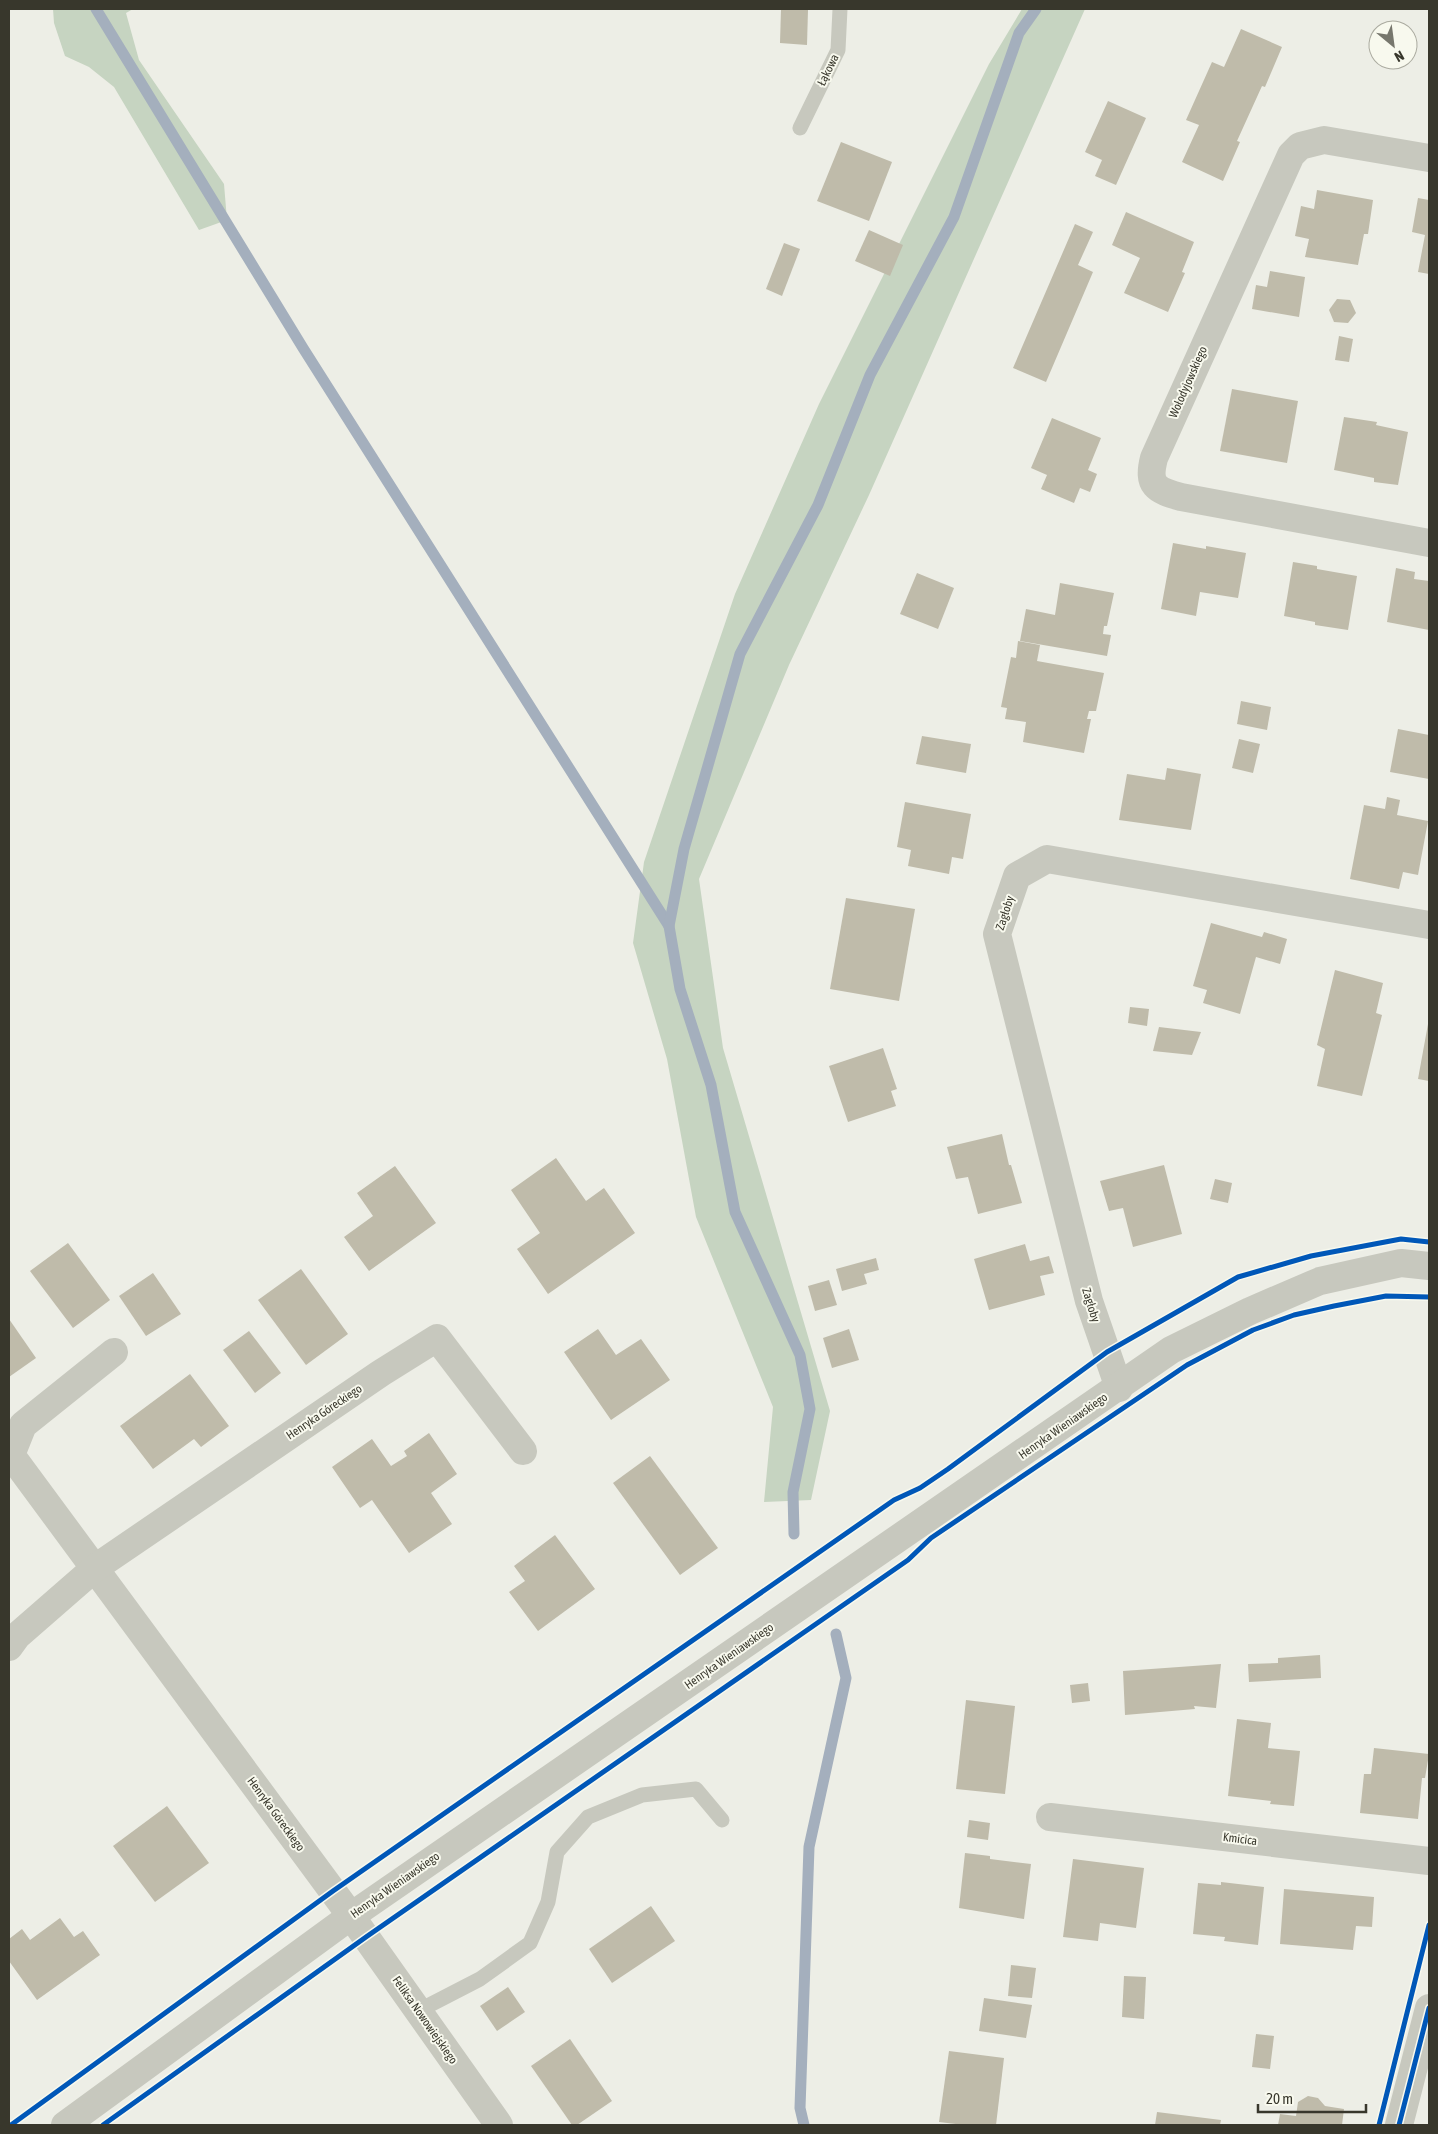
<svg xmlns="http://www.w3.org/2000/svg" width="1438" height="2134" viewBox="0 0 1438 2134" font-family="'Asap Condensed',sans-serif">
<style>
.green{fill:#c6d4c1}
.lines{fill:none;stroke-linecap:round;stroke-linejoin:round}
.stream{stroke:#a4afbd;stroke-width:11}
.building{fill:#bfbbaa}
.service{stroke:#c7c8be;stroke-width:15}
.minor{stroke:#c7c8be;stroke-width:28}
.cycleway-casing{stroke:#f8f9ee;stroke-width:8}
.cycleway{stroke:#0057b8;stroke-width:5}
.labels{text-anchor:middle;stroke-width:4;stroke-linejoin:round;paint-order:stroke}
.street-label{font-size:12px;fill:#38372c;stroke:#f8f9ee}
</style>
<rect width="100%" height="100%" fill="#edeee6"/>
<!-- green -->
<g class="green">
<polygon points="53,9 133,9 126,13 139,60 224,184 227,220 199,230 114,87 89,67 65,56 54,23"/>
<polygon points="1022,9 1085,9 869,495 789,665 699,879 723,1048 830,1411 811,1500 764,1502 773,1407 696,1217 667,1059 633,943 644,862 735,594 819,404 989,64"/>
</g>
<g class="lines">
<!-- stream -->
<g class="stream">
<polyline points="96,9 303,348 669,926"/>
<polyline points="794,1534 793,1492 810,1409 800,1355 735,1212 711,1085 680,989 669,926 684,849 740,654 818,505 870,375 954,217 1019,33 1036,9"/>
<polyline points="804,2125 800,2108 809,1847 846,1678 836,1634"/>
</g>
</g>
<!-- building -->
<g class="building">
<polygon points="781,9 808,10 807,45 780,43"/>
<polygon points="1241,29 1282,47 1265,87 1262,86 1237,141 1240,142 1223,181 1182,162 1199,125 1186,120 1212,62 1224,67"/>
<polygon points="1108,101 1146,118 1116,185 1095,176 1102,160 1085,152"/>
<polygon points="841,142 892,162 869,221 817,201"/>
<polygon points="1317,190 1373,200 1368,234 1364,234 1358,265 1305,257 1309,239 1295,236 1301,206 1314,209"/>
<polygon points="1418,198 1429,200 1429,274 1418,272 1425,235 1412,232"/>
<polygon points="1126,212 1194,242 1182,272 1185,273 1168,312 1124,293 1140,258 1112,245"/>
<polygon points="1075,224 1093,232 1078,265 1093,272 1046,382 1013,368"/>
<polygon points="869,230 903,245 890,276 855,261"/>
<polygon points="784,243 800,249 782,296 766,289"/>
<polygon points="1270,271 1305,277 1299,317 1252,309 1256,285 1267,287"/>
<polygon points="1337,299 1350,300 1356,313 1348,323 1334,322 1329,310"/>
<polygon points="1339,336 1353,339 1349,362 1335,360"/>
<polygon points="1232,389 1298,401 1287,463 1220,451"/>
<polygon points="1344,417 1377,422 1376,425 1408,432 1398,485 1374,482 1374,478 1334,470"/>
<polygon points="1052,418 1101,438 1088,470 1097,474 1090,492 1080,488 1074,503 1041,489 1047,475 1031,468"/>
<polygon points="1173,543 1206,549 1206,546 1246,553 1238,598 1200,592 1196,616 1161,609"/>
<polygon points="1293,562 1317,566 1317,569 1357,576 1348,630 1315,625 1315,622 1284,616"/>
<polygon points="1396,568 1415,572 1414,579 1429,581 1429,630 1387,622"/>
<polygon points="917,573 954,588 938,629 900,614"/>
<polygon points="1060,583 1114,593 1107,626 1104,626 1103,634 1111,635 1107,656 1020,641 1026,609 1055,615"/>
<polygon points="1018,641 1040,645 1037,661 1104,673 1096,711 1089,711 1087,719 1091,719 1084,753 1023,742 1026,722 1005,719 1007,708 1001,707 1011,657 1016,658"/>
<polygon points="1241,701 1271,707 1267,730 1237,724"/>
<polygon points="1398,729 1429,735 1429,779 1390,772"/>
<polygon points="922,736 971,744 966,773 916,764"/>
<polygon points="1239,739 1260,744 1253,773 1232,768"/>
<polygon points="1167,768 1201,774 1191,830 1119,820 1127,774 1165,780"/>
<polygon points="1387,797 1400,800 1397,815 1428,821 1418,875 1403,872 1399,889 1350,879 1364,805 1385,809"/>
<polygon points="905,802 971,814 963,859 952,857 949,874 908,866 911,850 897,847"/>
<polygon points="846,898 915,909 899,1001 830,989"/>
<polygon points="1211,923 1262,937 1264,932 1287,939 1280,964 1256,957 1240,1014 1203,1003 1207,990 1193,986"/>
<polygon points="1335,970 1383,983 1376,1013 1382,1015 1362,1096 1317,1086 1325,1049 1317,1045"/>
<polygon points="1130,1007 1149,1009 1147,1026 1128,1023"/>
<polygon points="1428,1024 1429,1024 1429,1081 1418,1079"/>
<polygon points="1159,1027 1201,1032 1192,1055 1153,1051"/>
<polygon points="883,1048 897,1089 891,1091 896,1106 848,1122 829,1066"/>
<polygon points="1002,1134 1009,1165 1011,1165 1022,1203 978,1214 968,1177 956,1179 947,1147"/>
<polygon points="556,1158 586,1201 604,1188 635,1233 548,1294 517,1249 540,1233 511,1190"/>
<polygon points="1164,1165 1182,1234 1133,1247 1123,1208 1109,1211 1100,1181"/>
<polygon points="395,1166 436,1223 369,1271 344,1237 373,1216 357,1193"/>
<polygon points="1215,1179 1232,1183 1228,1203 1210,1199"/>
<polygon points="68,1243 110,1300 73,1328 30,1271"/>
<polygon points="1025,1244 1030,1261 1049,1256 1054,1273 1040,1276 1045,1295 989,1310 974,1259"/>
<polygon points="876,1258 879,1270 864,1274 867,1284 842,1291 836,1269"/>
<polygon points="301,1269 348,1334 306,1365 258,1300"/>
<polygon points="153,1273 181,1314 146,1336 119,1296"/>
<polygon points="829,1280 837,1305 815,1311 808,1286"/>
<polygon points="9,1319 36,1358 9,1377"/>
<polygon points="598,1329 616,1355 641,1339 670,1380 611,1420 564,1352"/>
<polygon points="849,1329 859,1360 832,1368 823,1338"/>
<polygon points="249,1331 281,1373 255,1393 223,1350"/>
<polygon points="190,1374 229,1426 201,1447 194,1439 153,1469 120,1426"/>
<polygon points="429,1433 457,1474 431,1493 452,1524 409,1553 372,1500 360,1508 332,1467 372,1439 391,1466 407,1456 404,1451"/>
<polygon points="650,1456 718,1548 680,1575 613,1483"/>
<polygon points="555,1535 595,1589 538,1631 509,1592 525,1581 514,1566"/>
<polygon points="1320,1655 1321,1678 1249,1682 1248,1664 1278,1663 1278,1658"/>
<polygon points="1221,1664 1216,1708 1194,1706 1195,1709 1125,1715 1123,1671"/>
<polygon points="1088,1683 1090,1701 1072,1703 1070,1685"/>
<polygon points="966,1700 1015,1706 1005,1794 956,1789"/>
<polygon points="1237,1719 1271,1723 1268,1748 1300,1751 1294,1806 1270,1804 1271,1801 1228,1796"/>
<polygon points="1374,1748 1429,1754 1425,1778 1422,1778 1418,1819 1360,1813 1364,1774 1371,1774"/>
<polygon points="167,1806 209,1863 155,1902 113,1846"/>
<polygon points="969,1820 990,1823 988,1840 967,1837"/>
<polygon points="965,1853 990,1856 990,1859 1031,1864 1024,1919 959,1908"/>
<polygon points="1073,1859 1144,1868 1136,1928 1100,1923 1098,1941 1063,1937"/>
<polygon points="1221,1882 1264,1887 1258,1945 1224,1941 1225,1937 1193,1934 1198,1883 1221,1885"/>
<polygon points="1284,1889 1374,1897 1372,1927 1356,1926 1353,1950 1280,1944"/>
<polygon points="651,1906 675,1941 612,1983 589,1949"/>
<polygon points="60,1918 74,1937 83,1931 100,1955 37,2000 9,1961 9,1939 22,1929 30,1940"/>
<polygon points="1011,1965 1036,1968 1032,1998 1008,1996"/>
<polygon points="1124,1976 1146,1977 1144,2019 1122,2017"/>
<polygon points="508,1987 525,2012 497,2031 480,2006"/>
<polygon points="984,1998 1032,2005 1026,2038 979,2031"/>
<polygon points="1256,2034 1274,2036 1270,2069 1252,2067"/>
<polygon points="570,2039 612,2101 577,2125 572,2125 531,2066"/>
<polygon points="949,2051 1004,2058 996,2125 964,2125 939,2122"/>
<polygon points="1308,2096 1318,2098 1325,2106 1344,2109 1342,2125 1278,2125 1280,2114 1296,2116 1298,2102"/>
<polygon points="1157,2112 1221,2120 1220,2125 1155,2125"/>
</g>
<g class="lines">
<!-- service -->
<g class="service">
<polyline points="800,128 838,50 840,9"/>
<polyline points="418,2011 480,1979 530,1943 548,1902 557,1852 588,1817 642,1795 696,1789 722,1820"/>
</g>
<!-- minor -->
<g class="minor">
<path d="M1429,158L1324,140L1300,146L1291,155L1154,458C1147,486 1156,490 1181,497L1429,543"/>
<polyline points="114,1352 23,1425 11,1455 351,1916 499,2125"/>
<polyline points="1119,1388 1089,1301 997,934 1017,876 1047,859 1429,925"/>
<polyline points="9,1647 17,1636 95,1568 381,1373 437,1338 523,1451"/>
<polyline points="1050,1817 1429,1861"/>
<polyline points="65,2125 351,1916 1171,1350 1250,1311 1320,1281 1401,1263 1429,1266"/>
<polyline points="1399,2125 1429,2008"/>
</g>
<defs>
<g id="cycleway">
<polyline points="11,2125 333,1891 894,1500 920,1488 948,1469 1107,1352 1238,1277 1311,1256 1401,1239 1429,1242"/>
<polyline points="103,2125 366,1937 908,1560 931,1538 1187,1365 1253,1330 1294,1315 1334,1306 1386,1296 1429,1297"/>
<polyline points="1379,2125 1429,1925"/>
<polyline points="1399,2125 1429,2008"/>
</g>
</defs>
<!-- cycleway casing -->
<use href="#cycleway" class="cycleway-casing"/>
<!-- cycleway -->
<use href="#cycleway" class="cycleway"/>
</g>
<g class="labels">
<!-- street labels -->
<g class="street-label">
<text transform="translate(828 70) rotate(-64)" y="4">Łąkowa</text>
<text transform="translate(1188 382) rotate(-66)" y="4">Wołodyjowskiego</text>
<text transform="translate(1005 913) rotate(-72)" y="4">Zagłoby</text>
<text transform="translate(1091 1305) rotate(73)" y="4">Zagłoby</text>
<text transform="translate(324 1412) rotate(-34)" y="4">Henryka Góreckiego</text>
<text transform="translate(1063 1426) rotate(-35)" y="4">Henryka Wieniawskiego</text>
<text transform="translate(729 1656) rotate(-35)" y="4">Henryka Wieniawskiego</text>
<text transform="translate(276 1814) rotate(54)" y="4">Henryka Góreckiego</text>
<text transform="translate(1240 1839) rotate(7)" y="4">Kmicica</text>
<text transform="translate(395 1885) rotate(-35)" y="4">Henryka Wieniawskiego</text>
<text transform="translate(425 2020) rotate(55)" y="4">Feliksa Nowowiejskiego</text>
</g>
</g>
<!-- border -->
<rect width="1438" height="2134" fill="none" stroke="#38372c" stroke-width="20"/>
<!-- north arrow -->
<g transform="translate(1393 45) rotate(151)"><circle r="24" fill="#f8f9ee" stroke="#ababa0"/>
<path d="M0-4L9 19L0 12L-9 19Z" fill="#77776d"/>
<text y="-8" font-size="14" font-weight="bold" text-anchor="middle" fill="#38372c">N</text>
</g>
<!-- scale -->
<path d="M1258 2104v8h108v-8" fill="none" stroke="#38372c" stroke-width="2.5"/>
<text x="1266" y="2104" font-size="15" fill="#38372c" stroke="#f8f9ee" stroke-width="4" paint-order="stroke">20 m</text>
</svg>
